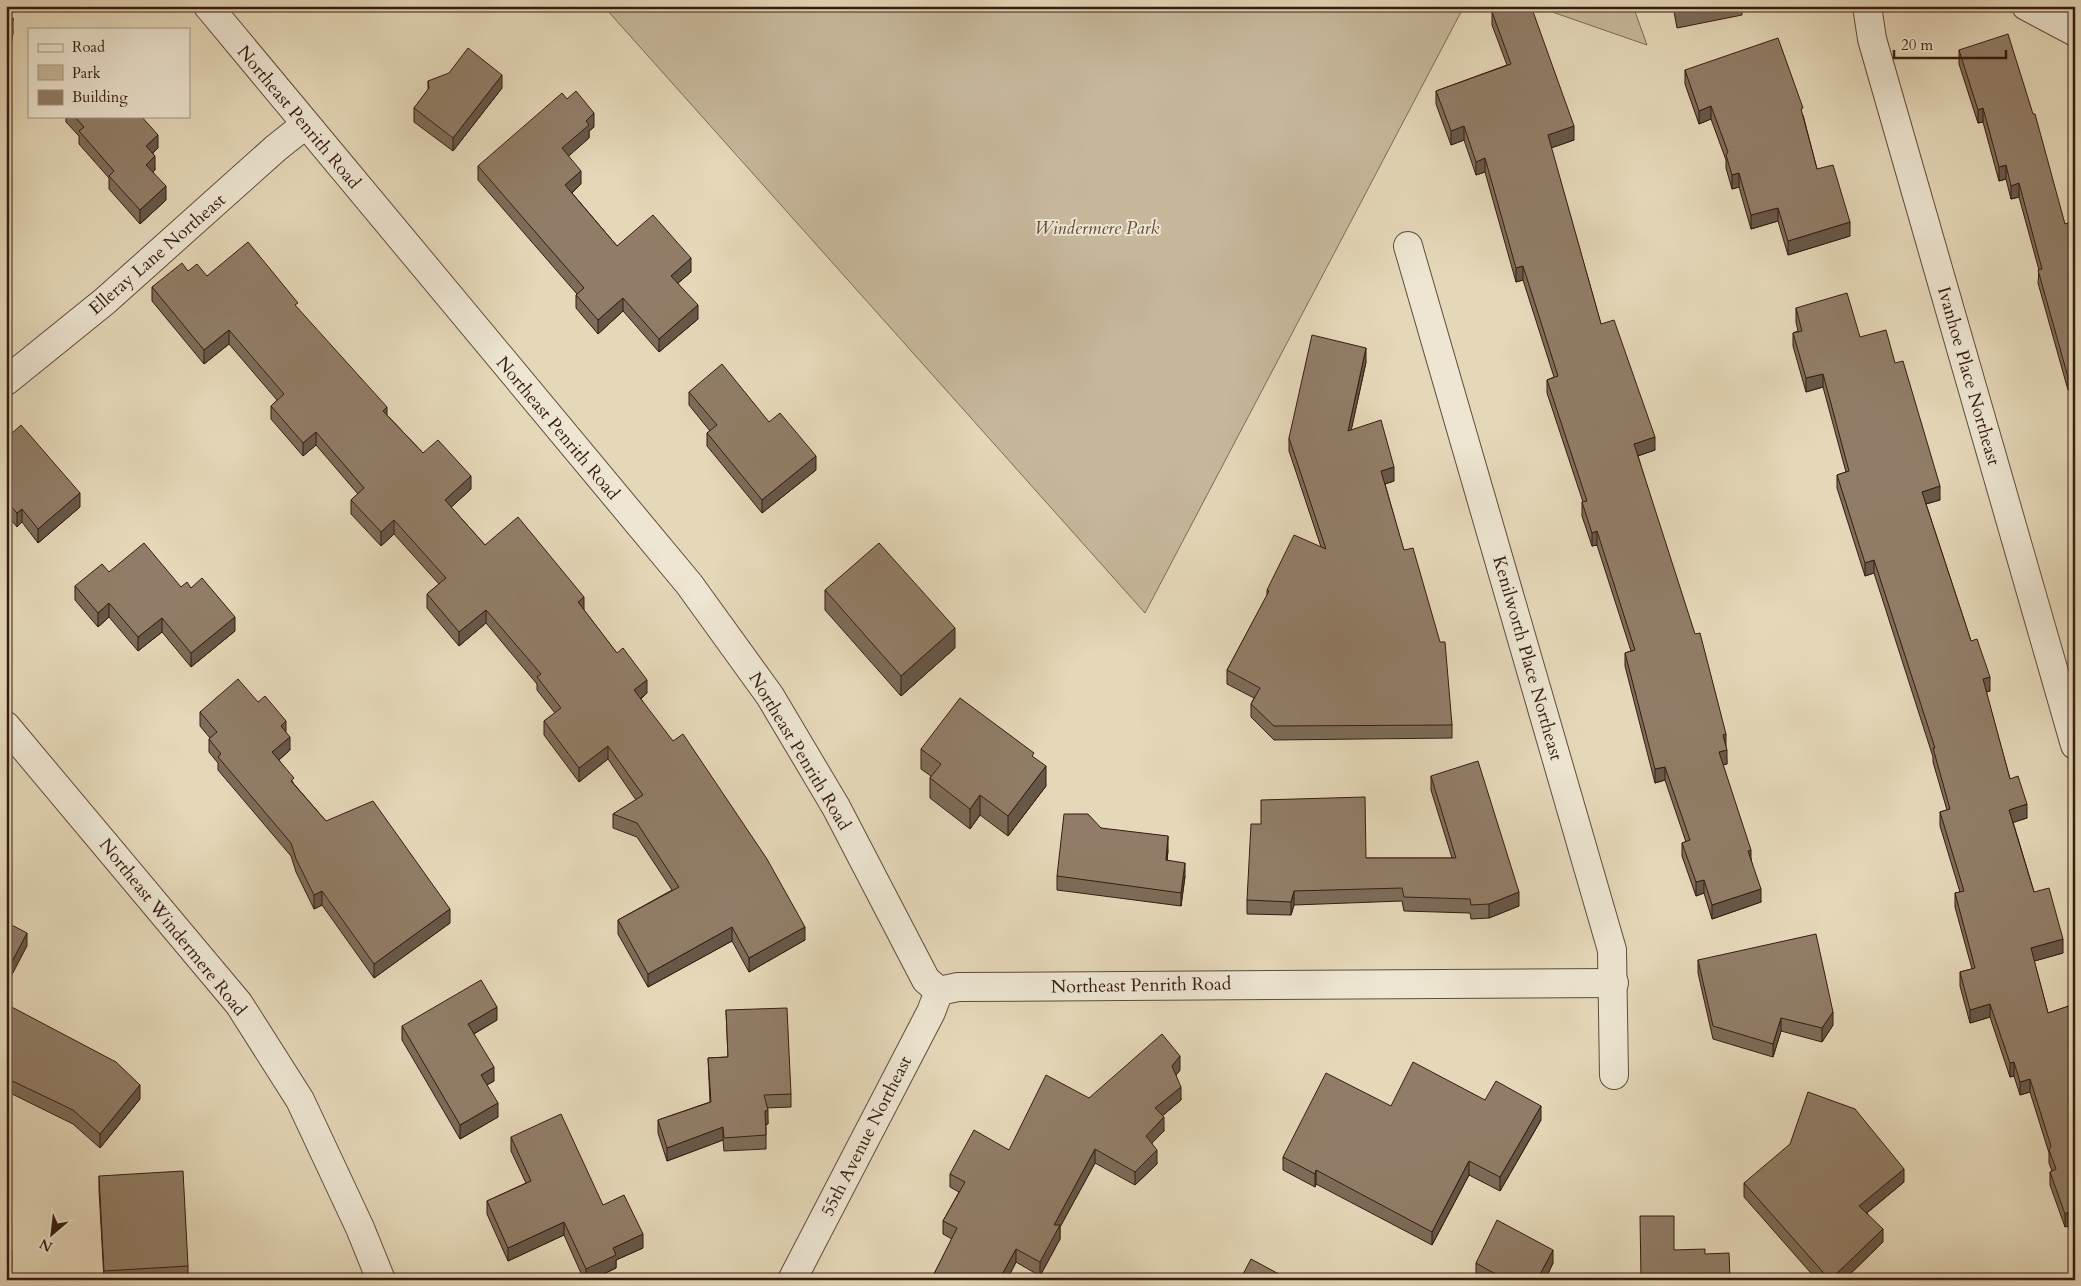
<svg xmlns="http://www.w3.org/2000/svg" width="2081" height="1286" viewBox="0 0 2081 1286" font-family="Cardo,serif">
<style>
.green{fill:#c7b89c;stroke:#7e6a56}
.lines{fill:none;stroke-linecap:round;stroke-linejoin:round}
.street-casing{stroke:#624a3a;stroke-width:30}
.street{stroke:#eee6d2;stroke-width:28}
.wall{fill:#7d6c59;stroke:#361b0f}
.shaded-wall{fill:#665848;stroke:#361b0f}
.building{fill:#917d67;stroke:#361b0f}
.labels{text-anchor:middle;stroke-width:4;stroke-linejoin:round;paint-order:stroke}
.street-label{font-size:18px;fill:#361b0f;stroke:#eee6d2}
.park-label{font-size:18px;font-style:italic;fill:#624a39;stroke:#eee6d2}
</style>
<rect width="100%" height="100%" fill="#e5d8b9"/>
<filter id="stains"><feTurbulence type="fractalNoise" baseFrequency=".004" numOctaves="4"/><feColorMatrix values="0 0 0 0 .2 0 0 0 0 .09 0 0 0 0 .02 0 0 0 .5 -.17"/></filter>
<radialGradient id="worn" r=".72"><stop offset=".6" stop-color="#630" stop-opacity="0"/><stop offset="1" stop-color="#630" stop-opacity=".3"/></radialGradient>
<!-- green -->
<g class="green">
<polygon points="607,6 1497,6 1461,12 1145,613 607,10"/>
<polygon points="1535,6 1633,6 1647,45"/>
</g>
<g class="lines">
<defs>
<g id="street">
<polyline points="208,6 689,584 770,696 836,807 926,980 939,991 958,987 1614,983"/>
<polyline points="1867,6 1872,39 2075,745"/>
<polyline points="2026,6 2075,32"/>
<polyline points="1408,246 1612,950 1614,1075"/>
<polyline points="6,381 105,301 276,148 305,125"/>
<polyline points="6,726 239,1004 300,1100 360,1228 381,1280"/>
<polyline points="792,1280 931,1012 939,991"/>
</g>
</defs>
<!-- street casing -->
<use href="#street" class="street-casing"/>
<!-- street -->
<use href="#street" class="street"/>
</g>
<!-- wall -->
<g class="wall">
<polygon points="1673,6 1742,6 1742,15 1677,28"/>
<polygon points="1492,12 1574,140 1551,148 1601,324 1655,450 1638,456 1726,748 1727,764 1723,765 1751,859 1761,902 1712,919 1704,893 1696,896 1682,856 1682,843 1686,842 1665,780 1655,783 1625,666 1625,653 1631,651 1597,545 1592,546 1582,516 1582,502 1583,502 1547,393 1547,380 1554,377 1523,280 1516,282 1485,172 1476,175 1464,140 1451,145 1436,104 1436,91 1507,65 1492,25"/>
<polygon points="6,15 10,18 13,32 7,75 6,75"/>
<polygon points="1959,50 2065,224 2075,224 2075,388 2068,390 2038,283 2039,270 2019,197 2011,199 2006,179 1999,181 1983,122 1978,123 1959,64"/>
<polygon points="1685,70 1803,115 1817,169 1850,236 1788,255 1778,221 1751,229 1739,187 1732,189 1726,168 1726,160 1711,119 1699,124 1685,84"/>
<polygon points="428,81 502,88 453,151 414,122 414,108 428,90"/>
<polygon points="567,99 594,127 589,131 589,138 568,156 581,184 572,193 617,246 691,272 678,283 698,319 659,352 623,311 598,334 576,308 576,295 577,294 478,180 478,166"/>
<polygon points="66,116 141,116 158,148 153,153 155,170 153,172 166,200 140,224 109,189 109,178 79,144 79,136 66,122"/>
<polygon points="188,271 207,276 298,309 387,415 423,453 471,489 451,507 485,545 584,610 647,693 641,699 805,940 749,972 732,941 648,987 618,934 618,920 672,890 637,837 613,828 613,814 636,800 608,759 579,782 544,735 544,721 555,713 537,690 537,684 486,623 459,646 427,608 427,594 439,584 394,534 381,546 351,514 351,500 358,494 316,445 303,456 271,419 271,406 277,400 229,344 204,364 152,301 152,287"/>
<polygon points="1796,308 1860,337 1895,363 1940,500 1926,504 1971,641 1990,691 1986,692 2010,779 2027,818 2013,822 2034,892 2063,953 2034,961 2048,1013 2075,1004 2075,1245 2068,1226 2065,1227 2050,1185 2050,1172 2052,1171 2049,1163 2049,1153 2030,1092 2020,1095 2014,1076 2010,1077 1990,1017 1970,1023 1960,986 1960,972 1972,969 1955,907 1955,893 1960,892 1940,826 1940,812 1947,810 1933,762 1933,757 1874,573 1865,576 1837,488 1837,475 1846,472 1823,387 1806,392 1793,346 1793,333 1798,331 1796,322"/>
<polygon points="1366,362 1351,430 1394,481 1385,484 1452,725 1452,738 1274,740 1251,717 1251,704 1254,698 1227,684 1227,670 1267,596 1267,590 1321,547 1289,451 1289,438"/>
<polygon points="689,392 769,422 816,470 762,513 707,446 707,433 710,431 689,405"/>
<polygon points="6,427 80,507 38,543 22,522 17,527 6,514"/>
<polygon points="109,572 181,587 191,588 235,631 191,667 162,632 138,651 109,617 98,627 75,600 75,586"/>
<polygon points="825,590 955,648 901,696 825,610"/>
<polygon points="258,702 286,733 290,750 279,760 294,784 326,821 450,923 374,978 322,905 314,909 296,872 291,856 218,770 218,763 209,752 209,739 210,738 200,726 200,712"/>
<polygon points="921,749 1034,758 1046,786 1008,836 980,815 970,829 930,798 930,778 931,776 921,769"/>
<polygon points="1431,776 1519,906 1489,918 1471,919 1470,913 1404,911 1402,901 1294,905 1291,915 1247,914 1247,900 1366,858 1452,858 1431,790"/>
<polygon points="1101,828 1168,850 1167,861 1185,876 1181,906 1057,890 1057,876"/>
<polygon points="1698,960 1833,1025 1822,1042 1781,1031 1773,1057 1713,1039 1698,973"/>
<polygon points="6,1004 140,1099 100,1148 73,1124 6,1091"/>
<polygon points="726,1010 791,1094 791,1107 767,1108 768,1124 766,1124 766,1149 724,1151 723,1140 667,1161 658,1133 658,1120 710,1102 708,1058 728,1057"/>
<polygon points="497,1020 474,1034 494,1081 487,1085 498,1117 460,1139 402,1040 402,1026"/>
<polygon points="1180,1070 1176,1075 1181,1100 1162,1116 1164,1131 1152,1143 1157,1164 1135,1185 1095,1163 1060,1227 1060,1239 1040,1276 1016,1262 1007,1280 931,1280 952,1239 943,1234 943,1221 959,1192 950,1187 950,1174 1009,1150 1089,1098"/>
<polygon points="1485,1100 1541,1120 1500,1191 1469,1175 1432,1245 1316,1184 1315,1187 1283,1170 1283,1157 1391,1106"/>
<polygon points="511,1137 603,1205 643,1248 616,1260 616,1268 591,1280 584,1280 564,1235 508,1261 487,1214 487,1201 526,1183 511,1151"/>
<polygon points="99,1176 188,1266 188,1279 104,1280 99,1190"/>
<polygon points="1904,1182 1867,1213 1883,1242 1844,1280 1817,1280 1744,1197 1744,1183"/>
<polygon points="1476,1263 1553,1263 1545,1280 1481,1280 1476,1277"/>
</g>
<!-- shaded-wall -->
<g class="shaded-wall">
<polygon points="13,18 13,32 7,75 7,61"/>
<polygon points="502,75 502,88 453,151 453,138"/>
<polygon points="1711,106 1711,119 1699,124 1699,111"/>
<polygon points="1983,108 1983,122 1978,123 1978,110"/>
<polygon points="594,113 594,127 589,131 589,138 562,162 562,148 586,121"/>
<polygon points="1464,126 1464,140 1451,145 1451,131"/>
<polygon points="1574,126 1574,140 1548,149 1548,135"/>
<polygon points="158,135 158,148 146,159 146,146"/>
<polygon points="155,156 155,170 146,179 146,165"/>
<polygon points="1485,158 1485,172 1476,175 1476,162"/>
<polygon points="2006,165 2006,179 1999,181 1999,167"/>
<polygon points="581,171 581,184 565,199 565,185"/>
<polygon points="1739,173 1739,187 1732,189 1732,175"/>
<polygon points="2019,183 2019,197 2011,199 2011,186"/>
<polygon points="166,186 166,200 140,224 140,210"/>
<polygon points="1778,208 1778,221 1751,229 1751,215"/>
<polygon points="1850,222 1850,236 1788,255 1788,241"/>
<polygon points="691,258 691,272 671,289 671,276"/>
<polygon points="1523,266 1523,280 1516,282 1516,268"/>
<polygon points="623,298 623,311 598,334 598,320"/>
<polygon points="698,305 698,319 659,352 659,339"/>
<polygon points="229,330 229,344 204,364 204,350"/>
<polygon points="1366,348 1366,362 1348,445 1348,431"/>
<polygon points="1823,374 1823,387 1806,392 1806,378"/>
<polygon points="2075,375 2075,388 2068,390 2068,377"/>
<polygon points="387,407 387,421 383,411"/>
<polygon points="316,432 316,445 303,456 303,443"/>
<polygon points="1655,437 1655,450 1634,457 1634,444"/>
<polygon points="816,456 816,470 762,513 762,500"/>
<polygon points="1394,467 1394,481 1381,485 1381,471"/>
<polygon points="471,476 471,489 445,513 445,500"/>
<polygon points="1940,486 1940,500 1922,505 1922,492"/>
<polygon points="80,493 80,507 38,543 38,529"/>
<polygon points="22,509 22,522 17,527 17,513"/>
<polygon points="394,520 394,534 381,546 381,532"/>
<polygon points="1597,531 1597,545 1592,546 1592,533"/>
<polygon points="1874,560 1874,573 1865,576 1865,563"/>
<polygon points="584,597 584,610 578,602"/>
<polygon points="109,603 109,617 98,627 98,613"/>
<polygon points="486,610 486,623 459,646 459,632"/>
<polygon points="235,617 235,631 191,667 191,653"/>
<polygon points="162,618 162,632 138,651 138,637"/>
<polygon points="955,628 955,648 901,696 901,676"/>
<polygon points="1990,677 1990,691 1983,693 1983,679"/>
<polygon points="647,680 647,693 634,704 634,690"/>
<polygon points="286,721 286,735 281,726"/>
<polygon points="1726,734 1726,748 1723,735"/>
<polygon points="290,737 290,750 272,766 272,752"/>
<polygon points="608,746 608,759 579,782 579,768"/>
<polygon points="1727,750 1727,764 1719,766 1719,752"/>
<polygon points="1046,766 1046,786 1008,836 1008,816"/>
<polygon points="1665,767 1665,780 1655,783 1655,769"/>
<polygon points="980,795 980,815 970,829 970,809"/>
<polygon points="2027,804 2027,818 2009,824 2009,810"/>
<polygon points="1168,836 1168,850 1166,874 1166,860"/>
<polygon points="1751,850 1751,863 1748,851"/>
<polygon points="1185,863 1185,876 1181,906 1181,893"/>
<polygon points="1704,880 1704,893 1696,896 1696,882"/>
<polygon points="1761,889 1761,902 1712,919 1712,905"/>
<polygon points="322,891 322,905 314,909 314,895"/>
<polygon points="1294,891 1294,905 1291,915 1291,902"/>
<polygon points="1519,892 1519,906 1489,918 1489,904"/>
<polygon points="450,909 450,923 374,978 374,964"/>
<polygon points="732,927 732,941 648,987 648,974"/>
<polygon points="805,927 805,940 749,972 749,958"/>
<polygon points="27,933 27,946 6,986 6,973"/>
<polygon points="2063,939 2063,953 2031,962 2031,948"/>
<polygon points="1990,1004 1990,1017 1970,1023 1970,1010"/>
<polygon points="497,1007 497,1020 468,1037 468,1024"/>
<polygon points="1833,1012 1833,1025 1822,1042 1822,1028"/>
<polygon points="1781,1018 1781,1031 1773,1057 1773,1044"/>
<polygon points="1180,1056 1180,1070 1172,1080 1172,1066"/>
<polygon points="2014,1062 2014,1076 2010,1077 2010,1063"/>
<polygon points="494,1067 494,1081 481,1088 481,1075"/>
<polygon points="2030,1079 2030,1092 2020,1095 2020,1082"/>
<polygon points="140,1085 140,1099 100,1148 100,1134"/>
<polygon points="1181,1087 1181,1100 1155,1122 1155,1108"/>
<polygon points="498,1103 498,1117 460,1139 460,1125"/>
<polygon points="1541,1106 1541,1120 1500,1191 1500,1177"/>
<polygon points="768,1110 768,1124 765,1125 765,1111"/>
<polygon points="1164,1117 1164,1131 1146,1149 1146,1136"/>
<polygon points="723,1127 723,1140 667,1161 667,1148"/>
<polygon points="1095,1149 1095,1163 1060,1227 1060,1239 1040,1276 1040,1262 1054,1225"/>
<polygon points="1157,1150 1157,1164 1135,1185 1135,1172"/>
<polygon points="1469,1161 1469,1175 1432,1245 1432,1232"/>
<polygon points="1904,1169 1904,1182 1859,1219 1859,1206"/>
<polygon points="1316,1170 1316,1184 1315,1187 1315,1174"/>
<polygon points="2068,1212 2068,1226 2065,1227 2065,1214"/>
<polygon points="564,1222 564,1235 508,1261 508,1248"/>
<polygon points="1883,1229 1883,1242 1844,1280 1830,1280"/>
<polygon points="643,1234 643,1248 616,1260 616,1268 591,1280 586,1280 586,1269 613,1248"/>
<polygon points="1016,1249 1016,1262 1007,1280 999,1280"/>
<polygon points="12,1250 12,1270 6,1280 6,1261"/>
<polygon points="1553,1250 1553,1263 1545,1280 1537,1280"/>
</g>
<!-- building -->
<g class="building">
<polygon points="1507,6 1531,6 1574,126 1548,135 1601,324 1614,320 1655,437 1634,444 1695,634 1700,633 1726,734 1723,735 1727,750 1719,752 1751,850 1748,851 1761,889 1712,905 1704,880 1696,882 1682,843 1690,840 1665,767 1655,769 1625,653 1635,650 1597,531 1592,533 1582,502 1587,501 1547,380 1558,376 1523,266 1516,268 1485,158 1476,162 1464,126 1451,131 1436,91 1511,64 1492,12"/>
<polygon points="1677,6 1687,6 1677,8"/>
<polygon points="6,15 10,16 9,18 13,18 7,61 6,61"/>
<polygon points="2008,34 2033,114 2035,114 2065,224 2074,221 2075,224 2075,375 2068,377 2038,270 2042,269 2019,183 2011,186 2006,165 1999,167 1983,108 1978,110 1959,50"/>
<polygon points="1778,38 1803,108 1801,109 1817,169 1833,165 1850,222 1788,241 1778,208 1751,215 1739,173 1732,175 1726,155 1728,152 1711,106 1699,111 1685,70"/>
<polygon points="468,48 502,75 453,138 414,108 429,88 428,81 449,73"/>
<polygon points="576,91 594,113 586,121 589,125 562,148 581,171 565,185 617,246 653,215 691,258 671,276 698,305 659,339 623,298 598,320 576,295 584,288 478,166 562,93 567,99"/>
<polygon points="74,116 141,116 158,135 146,146 155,156 146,165 166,186 140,210 109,176 114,171 79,131 84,127"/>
<polygon points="248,242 298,303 295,305 387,407 383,411 423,453 438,440 471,476 445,500 485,545 518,517 584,597 578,602 617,653 623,648 647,680 634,690 673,741 683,734 767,859 805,927 749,958 732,927 648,974 618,920 679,887 637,823 613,814 643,795 608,746 579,768 544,721 561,708 537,677 541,674 486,610 459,632 427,594 446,578 394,520 381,532 351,500 364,488 316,432 303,443 271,406 284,394 229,330 204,350 152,287 182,263 188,271 197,264 207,276"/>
<polygon points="1847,293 1860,337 1886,330 1895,363 1903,361 1940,486 1922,492 1971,641 1977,639 1990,677 1983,679 2010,779 2018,776 2027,804 2009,810 2034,892 2049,888 2063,939 2031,948 2048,1013 2075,1004 2075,1232 2068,1212 2065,1214 2050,1172 2056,1169 2049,1150 2051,1146 2030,1079 2020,1082 2014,1062 2010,1063 1990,1004 1970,1010 1960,972 1975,968 1955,893 1964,891 1940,812 1950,809 1933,748 1935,748 1874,560 1865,563 1837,475 1849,471 1823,374 1806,378 1793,333 1802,331 1796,308"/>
<polygon points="1312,335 1366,348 1348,431 1381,420 1394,467 1381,471 1404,550 1413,548 1440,642 1445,642 1452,725 1274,726 1251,704 1260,688 1227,670 1269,591 1267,590 1294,535 1326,549 1289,438"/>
<polygon points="722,364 769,422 780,413 816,456 762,500 707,433 717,425 689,392"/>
<polygon points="21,425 80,493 38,529 22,509 17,513 6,501 6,427 11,434"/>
<polygon points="144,543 181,587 187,582 191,588 202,578 235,617 191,653 162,618 138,637 109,603 98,613 75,586 102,564 109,572"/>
<polygon points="879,543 955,628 901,676 825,590"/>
<polygon points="238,679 258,702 265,696 286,721 281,726 290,737 272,752 294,778 291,781 326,821 373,801 450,909 374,964 322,891 314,895 296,859 291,843 218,757 221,754 209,739 217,732 200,712"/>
<polygon points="960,698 1034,753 1032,756 1046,766 1008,816 980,795 970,809 930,778 941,764 921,749"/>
<polygon points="1478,761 1519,892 1489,904 1471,905 1470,899 1404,897 1402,888 1294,891 1291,902 1247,900 1251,824 1261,824 1261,800 1365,797 1366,858 1456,858 1431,776"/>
<polygon points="1064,814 1088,814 1101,828 1168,836 1166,860 1185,863 1181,893 1057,876"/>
<polygon points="6,922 27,933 6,973"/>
<polygon points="1816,934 1833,1012 1822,1028 1781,1018 1773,1044 1713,1026 1698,960"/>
<polygon points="481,980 497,1007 468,1024 494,1067 481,1075 498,1103 460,1125 402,1026"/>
<polygon points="6,1004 116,1062 140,1085 100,1134 73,1110 6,1078 6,1056 12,1045 6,1042"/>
<polygon points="787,1008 791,1094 764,1095 768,1110 765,1111 766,1135 724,1138 723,1127 667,1148 658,1120 711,1102 708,1058 728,1057 726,1010"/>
<polygon points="1162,1034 1180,1056 1172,1066 1181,1087 1155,1108 1164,1117 1146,1136 1157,1150 1135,1172 1095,1149 1054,1225 1060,1225 1040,1262 1016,1249 999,1280 931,1280 957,1228 943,1221 965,1182 950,1174 974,1130 1009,1150 1046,1075 1089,1098"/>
<polygon points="1413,1062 1485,1100 1496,1081 1541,1106 1500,1177 1469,1161 1432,1232 1316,1170 1315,1174 1283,1157 1326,1073 1391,1106"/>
<polygon points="1808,1092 1855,1109 1904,1169 1859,1206 1883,1229 1830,1280 1744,1183 1790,1144"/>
<polygon points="561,1114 603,1205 624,1195 643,1234 613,1248 616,1255 586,1269 564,1222 508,1248 487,1201 531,1181 511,1137"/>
<polygon points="183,1171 188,1266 104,1271 99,1176"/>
<polygon points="1640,1216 1674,1216 1674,1250 1705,1249 1705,1254 1729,1253 1730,1278 1733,1278 1733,1280 1641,1280"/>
<polygon points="1497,1220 1553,1250 1537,1280 1506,1280 1476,1263"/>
<polygon points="6,1247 12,1250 6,1261"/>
<polygon points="1251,1259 1290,1280 1240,1280"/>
</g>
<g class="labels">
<!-- street labels -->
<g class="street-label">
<text transform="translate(299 117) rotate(50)" y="6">Northeast Penrith Road</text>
<text transform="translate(157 254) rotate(-41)" y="6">Elleray Lane Northeast</text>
<text transform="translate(1969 376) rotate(74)" y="6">Ivanhoe Place Northeast</text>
<text transform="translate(558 428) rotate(50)" y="6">Northeast Penrith Road</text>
<text transform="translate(1528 658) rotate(74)" y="6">Kenilworth Place Northeast</text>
<text transform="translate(800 751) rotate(59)" y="6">Northeast Penrith Road</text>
<text transform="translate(173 927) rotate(51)" y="6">Northeast Windermere Road</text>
<text transform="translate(1141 985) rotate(-1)" y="6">Northeast Penrith Road</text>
<text transform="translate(866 1136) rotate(-63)" y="6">55th Avenue Northeast</text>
</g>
<!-- park labels -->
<g class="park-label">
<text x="1097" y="234">Windermere Park</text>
</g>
</g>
<!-- margin -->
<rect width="2081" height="1286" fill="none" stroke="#e5d8b9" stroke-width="25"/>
<rect x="8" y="8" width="2066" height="1271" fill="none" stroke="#361b0f" stroke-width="2.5"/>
<rect x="12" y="12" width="2056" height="1261" fill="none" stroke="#361b0f"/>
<!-- legend -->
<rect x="28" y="28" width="162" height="90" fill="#eee6d2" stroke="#a49584"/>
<rect x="38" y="44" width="25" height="8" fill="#eee6d2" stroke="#a49584"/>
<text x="72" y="52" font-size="15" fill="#361b0f">Road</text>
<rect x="38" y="65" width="25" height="15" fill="#c7b89c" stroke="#a49584"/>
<text x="72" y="78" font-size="15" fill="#361b0f">Park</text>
<rect x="38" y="90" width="25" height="15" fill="#917d67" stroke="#a49584"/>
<text x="72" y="102" font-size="15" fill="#361b0f">Building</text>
<!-- north arrow -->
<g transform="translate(52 1234) rotate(208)" stroke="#eee6d2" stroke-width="4" paint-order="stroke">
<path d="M0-4L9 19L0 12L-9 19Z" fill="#361b0f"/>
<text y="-8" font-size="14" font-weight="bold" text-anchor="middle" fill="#361b0f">N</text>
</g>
<!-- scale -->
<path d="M1894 50v8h112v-8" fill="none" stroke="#361b0f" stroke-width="2.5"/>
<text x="1901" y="50" font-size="15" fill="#361b0f" stroke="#eee6d2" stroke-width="4" paint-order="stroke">20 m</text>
<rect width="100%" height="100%" filter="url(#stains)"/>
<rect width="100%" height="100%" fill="url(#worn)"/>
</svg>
